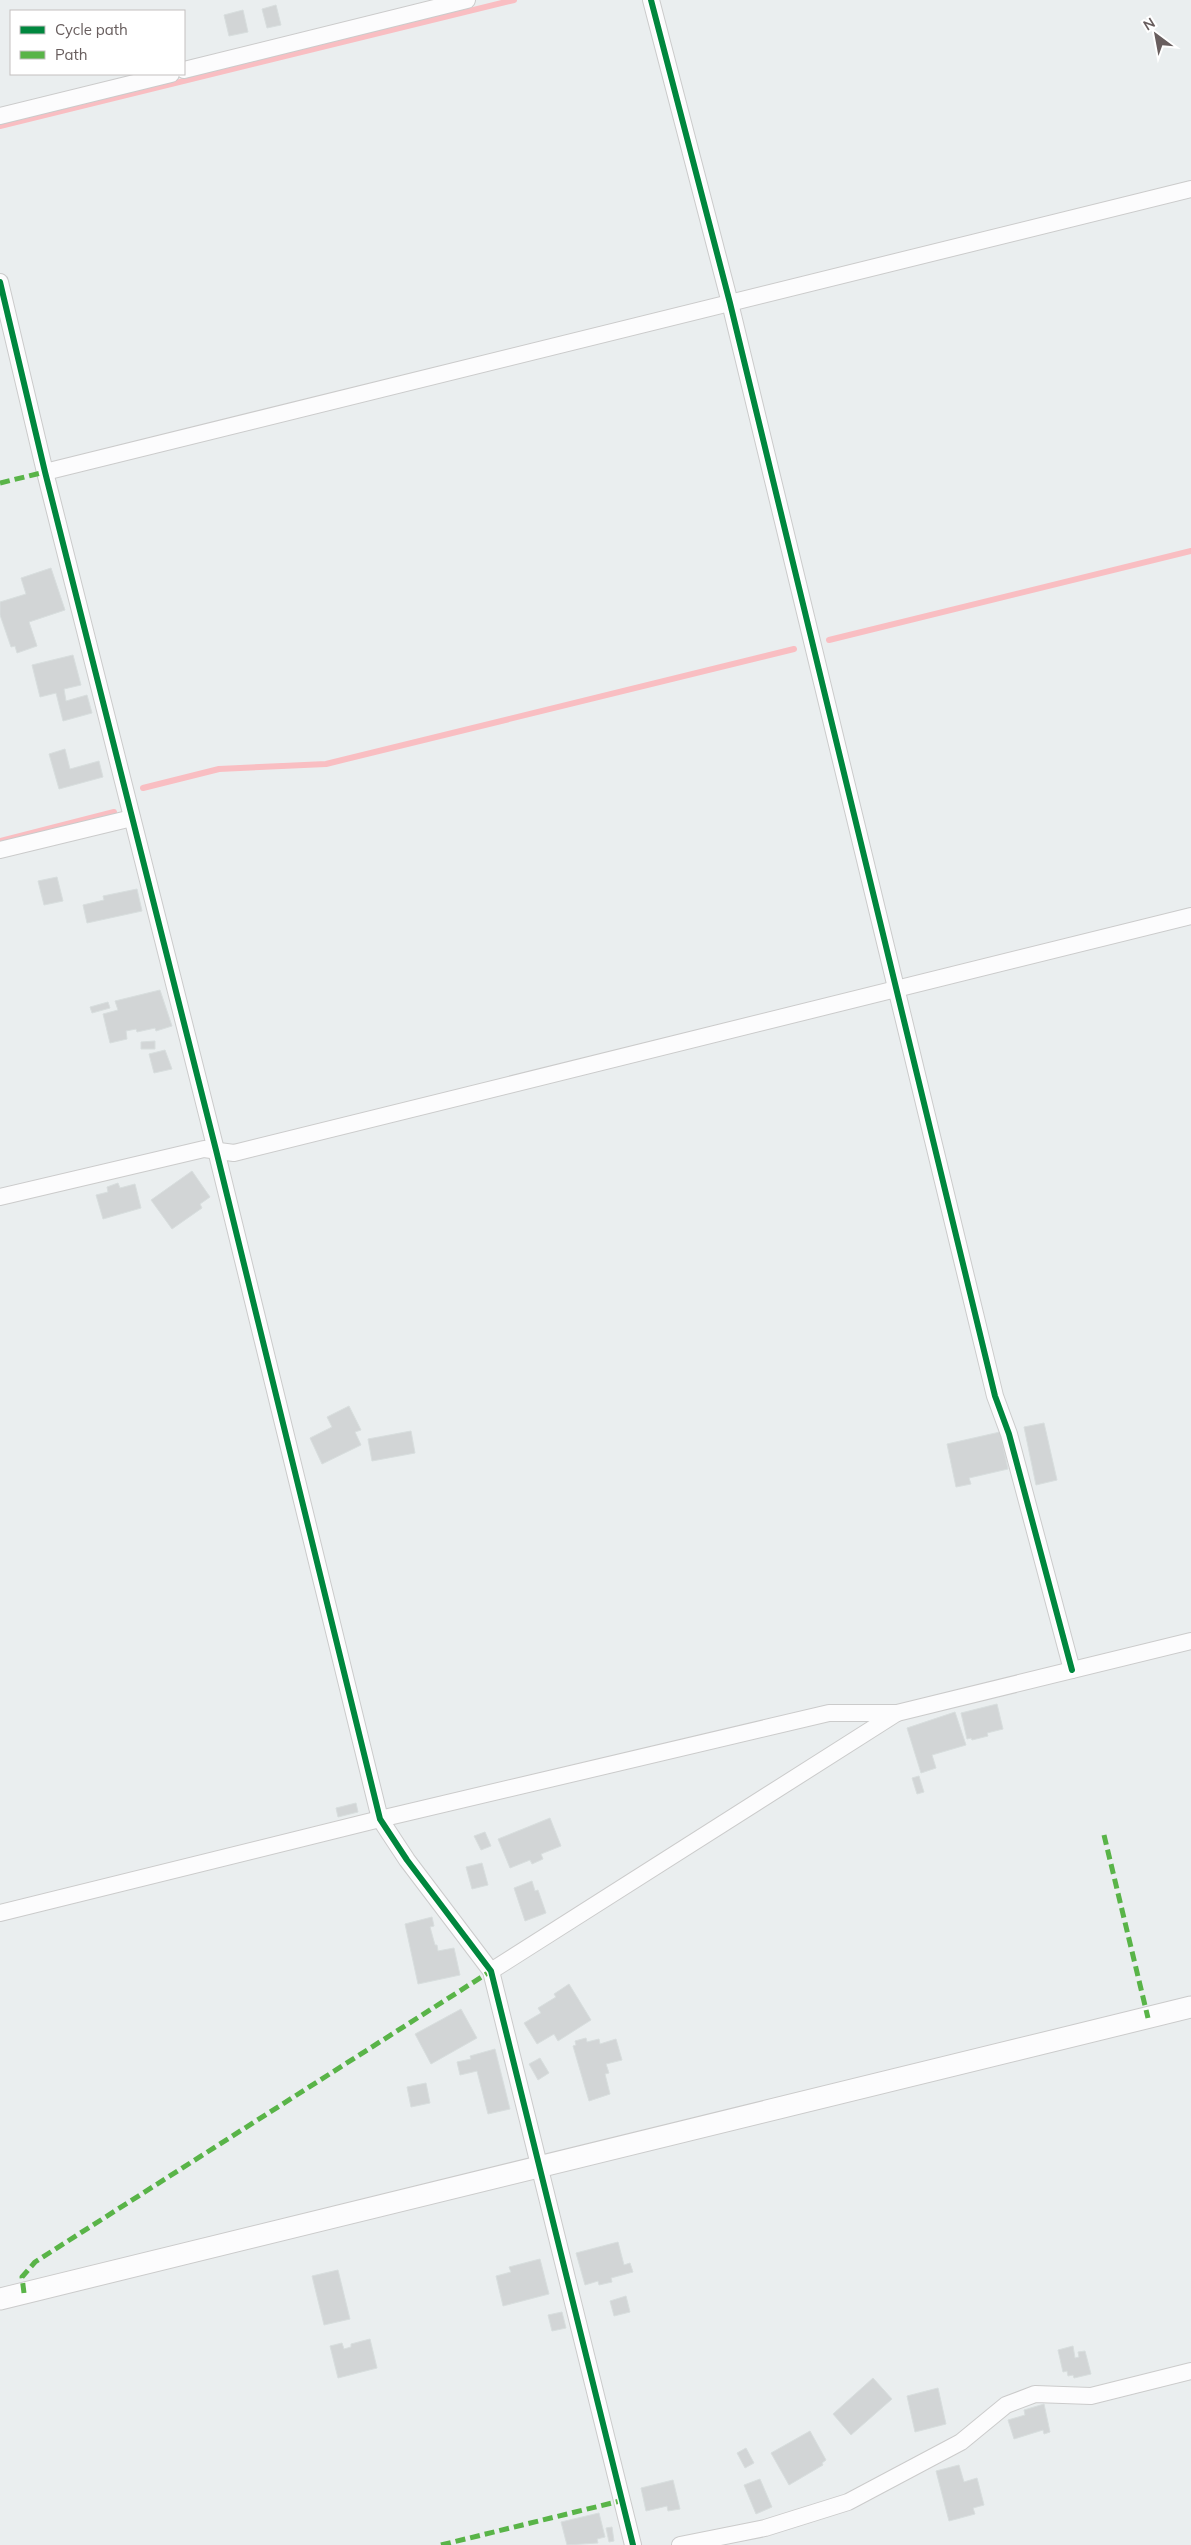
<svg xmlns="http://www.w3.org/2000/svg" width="1191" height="2545" viewBox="0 0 1191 2545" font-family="Mulish,sans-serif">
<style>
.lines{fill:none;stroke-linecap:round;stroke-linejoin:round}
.stream{stroke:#f9bec2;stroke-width:6}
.building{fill:#d2d5d6;stroke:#d8dede}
.minor-casing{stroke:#cbcbcb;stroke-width:18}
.tertiary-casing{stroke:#cbcbcb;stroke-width:23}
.minor{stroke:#fcfcfd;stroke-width:16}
.tertiary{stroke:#fcfcfd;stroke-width:21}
.quiet{stroke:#59b448;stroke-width:5;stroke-dasharray:10 5;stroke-linecap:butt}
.cycleway-casing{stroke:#fff;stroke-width:9}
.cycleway{stroke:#00873e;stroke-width:6}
</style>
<rect width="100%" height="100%" fill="#eaeeef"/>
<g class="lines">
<!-- stream -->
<g class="stream">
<polyline points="0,126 514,0"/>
<polyline points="829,640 1191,551"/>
<polyline points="143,788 219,769 326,764 794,649"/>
<polyline points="0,841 114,812"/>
</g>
</g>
<!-- building -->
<g class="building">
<polygon points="276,5 281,25 267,28 262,9"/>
<polygon points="243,10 248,32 229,36 224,15"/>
<polygon points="51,568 65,610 29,622 37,646 17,653 15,646 11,647 0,615 0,602 26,594 21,578"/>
<polygon points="73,655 81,685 64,689 66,701 87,695 92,713 63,721 56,693 40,697 32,665"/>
<polygon points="65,749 70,769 99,761 103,777 59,789 49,754"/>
<polygon points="57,877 63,901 44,905 38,881"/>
<polygon points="137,889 142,911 87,923 83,905 104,900 103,896"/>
<polygon points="160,990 172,1026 156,1031 155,1028 137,1032 136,1029 126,1031 127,1039 110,1043 103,1014 118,1010 115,1001"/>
<polygon points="108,1002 110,1008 92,1013 90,1007"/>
<polygon points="155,1041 155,1049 141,1049 141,1042"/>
<polygon points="165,1050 172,1069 154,1073 149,1054"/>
<polygon points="192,1171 210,1197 200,1204 202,1208 172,1229 151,1200"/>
<polygon points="118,1183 120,1188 135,1184 141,1208 103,1219 96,1195 108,1192 107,1187"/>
<polygon points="349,1406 361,1430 355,1432 361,1445 322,1464 310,1438 332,1427 327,1417"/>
<polygon points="1044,1423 1057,1480 1036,1485 1024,1427"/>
<polygon points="411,1431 415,1453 372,1461 368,1439"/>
<polygon points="1000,1432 1008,1469 969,1478 971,1484 956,1487 947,1444"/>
<polygon points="997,1704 1003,1729 987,1733 988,1736 972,1740 971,1738 967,1739 961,1713"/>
<polygon points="955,1712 966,1745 932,1755 936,1768 921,1773 907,1728"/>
<polygon points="919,1776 924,1792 917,1794 912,1778"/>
<polygon points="356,1803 358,1812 338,1817 336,1808"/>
<polygon points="550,1818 561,1846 541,1854 543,1859 532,1864 530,1860 510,1868 498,1839"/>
<polygon points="485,1832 491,1846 481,1850 474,1836"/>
<polygon points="482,1863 488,1885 472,1889 466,1867"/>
<polygon points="532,1881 535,1891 538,1890 546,1913 525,1921 514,1888"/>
<polygon points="432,1917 434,1926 430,1927 435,1945 437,1945 438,1951 454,1948 460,1975 418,1984 405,1924"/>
<polygon points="569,1984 591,2020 558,2041 554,2034 537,2044 524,2023 541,2013 538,2008 556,1997 554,1994"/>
<polygon points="461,2009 477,2038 431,2064 415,2034"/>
<polygon points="586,2038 587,2042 599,2039 600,2044 616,2039 622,2060 606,2064 609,2073 605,2074 610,2094 589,2101 573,2046 576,2045 575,2041"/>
<polygon points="495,2049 510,2109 488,2114 477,2071 460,2075 457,2062 471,2059 470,2056"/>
<polygon points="540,2058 549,2073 538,2080 529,2064"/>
<polygon points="426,2083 430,2103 411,2107 407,2087"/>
<polygon points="618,2242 624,2265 630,2263 633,2272 611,2278 612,2282 599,2285 598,2281 585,2285 576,2253"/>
<polygon points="540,2259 549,2294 503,2306 496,2276 511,2272 509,2267"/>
<polygon points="338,2270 350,2319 324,2325 312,2276"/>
<polygon points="626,2296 630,2312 614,2316 610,2301"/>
<polygon points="562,2312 566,2328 552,2331 548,2315"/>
<polygon points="370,2339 377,2368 338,2378 330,2346 342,2343 344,2349 351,2347 351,2344"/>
<polygon points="1073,2346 1075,2358 1079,2357 1078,2352 1085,2351 1091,2374 1074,2378 1073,2375 1068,2376 1067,2371 1063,2372 1058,2350"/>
<polygon points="873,2378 892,2399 851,2435 833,2414"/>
<polygon points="938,2388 946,2424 915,2432 907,2396"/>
<polygon points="1044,2404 1050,2432 1044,2434 1043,2430 1014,2439 1008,2420 1025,2415 1024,2410"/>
<polygon points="810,2431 826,2460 822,2463 823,2465 789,2485 771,2453"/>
<polygon points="746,2448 754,2463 745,2468 737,2453"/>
<polygon points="959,2465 964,2482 977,2478 984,2505 973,2508 975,2514 949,2521 936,2471"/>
<polygon points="760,2479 772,2507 756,2514 744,2485"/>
<polygon points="673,2480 680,2509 668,2511 667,2506 646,2511 641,2488"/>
<polygon points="599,2513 605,2537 597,2539 598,2543 567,2545 561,2522"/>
<polygon points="612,2527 614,2541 609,2542 606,2528"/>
</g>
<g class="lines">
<defs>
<g id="minor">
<polyline points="651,0 730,303 995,1396 1009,1434 1072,1670"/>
<polyline points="184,70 467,0"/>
<polyline points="0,116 171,74"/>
<polyline points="0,282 45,472 216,1150 380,1819 407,1860 491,1971 633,2545"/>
<polyline points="45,472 1191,189"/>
<polyline points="0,850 132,818"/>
<polyline points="0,1197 204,1149 234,1153 1191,916"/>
<polyline points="0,1913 380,1819 829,1713 897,1713 1191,1641"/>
<polyline points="491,1971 897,1713"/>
<polyline points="680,2545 765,2528 848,2502 961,2442 1006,2405 1035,2394 1091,2396 1191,2371"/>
</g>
<polyline id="tertiary" points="0,2299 1191,2007"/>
</defs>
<!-- minor casing -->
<use href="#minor" class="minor-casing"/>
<!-- tertiary casing -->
<use href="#tertiary" class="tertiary-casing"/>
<!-- minor -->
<use href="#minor" class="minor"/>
<!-- tertiary -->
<use href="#tertiary" class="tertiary"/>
<!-- quiet -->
<g class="quiet">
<polyline points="0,483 45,472"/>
<polyline points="1104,1835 1148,2018"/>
<polyline points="24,2293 22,2277 35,2262 491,1971"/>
<polyline points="441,2545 620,2501"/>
</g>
<defs>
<g id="cycleway">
<polyline points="651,0 730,303 995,1396 1009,1434 1072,1670"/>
<polyline points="0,282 45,472 216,1150 380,1819 407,1860 491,1971 633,2545"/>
</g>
</defs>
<!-- cycleway casing -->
<use href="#cycleway" class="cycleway-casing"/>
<!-- cycleway -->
<use href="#cycleway" class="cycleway"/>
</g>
<!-- legend -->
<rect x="10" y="10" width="175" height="65" fill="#ffffff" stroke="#c3bfbf"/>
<rect x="20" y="26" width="25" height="8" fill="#00873e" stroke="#c3bfbf"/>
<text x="55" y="35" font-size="15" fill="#685e5e">Cycle path</text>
<rect x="20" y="51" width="25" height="8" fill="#59b448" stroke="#c3bfbf"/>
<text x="55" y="60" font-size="15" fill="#685e5e">Path</text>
<!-- north arrow -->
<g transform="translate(1156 35) rotate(328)" stroke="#ffffff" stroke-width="4" paint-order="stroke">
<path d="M0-4L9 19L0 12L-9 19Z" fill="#685e5e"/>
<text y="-8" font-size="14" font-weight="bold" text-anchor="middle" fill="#685e5e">N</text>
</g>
</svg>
